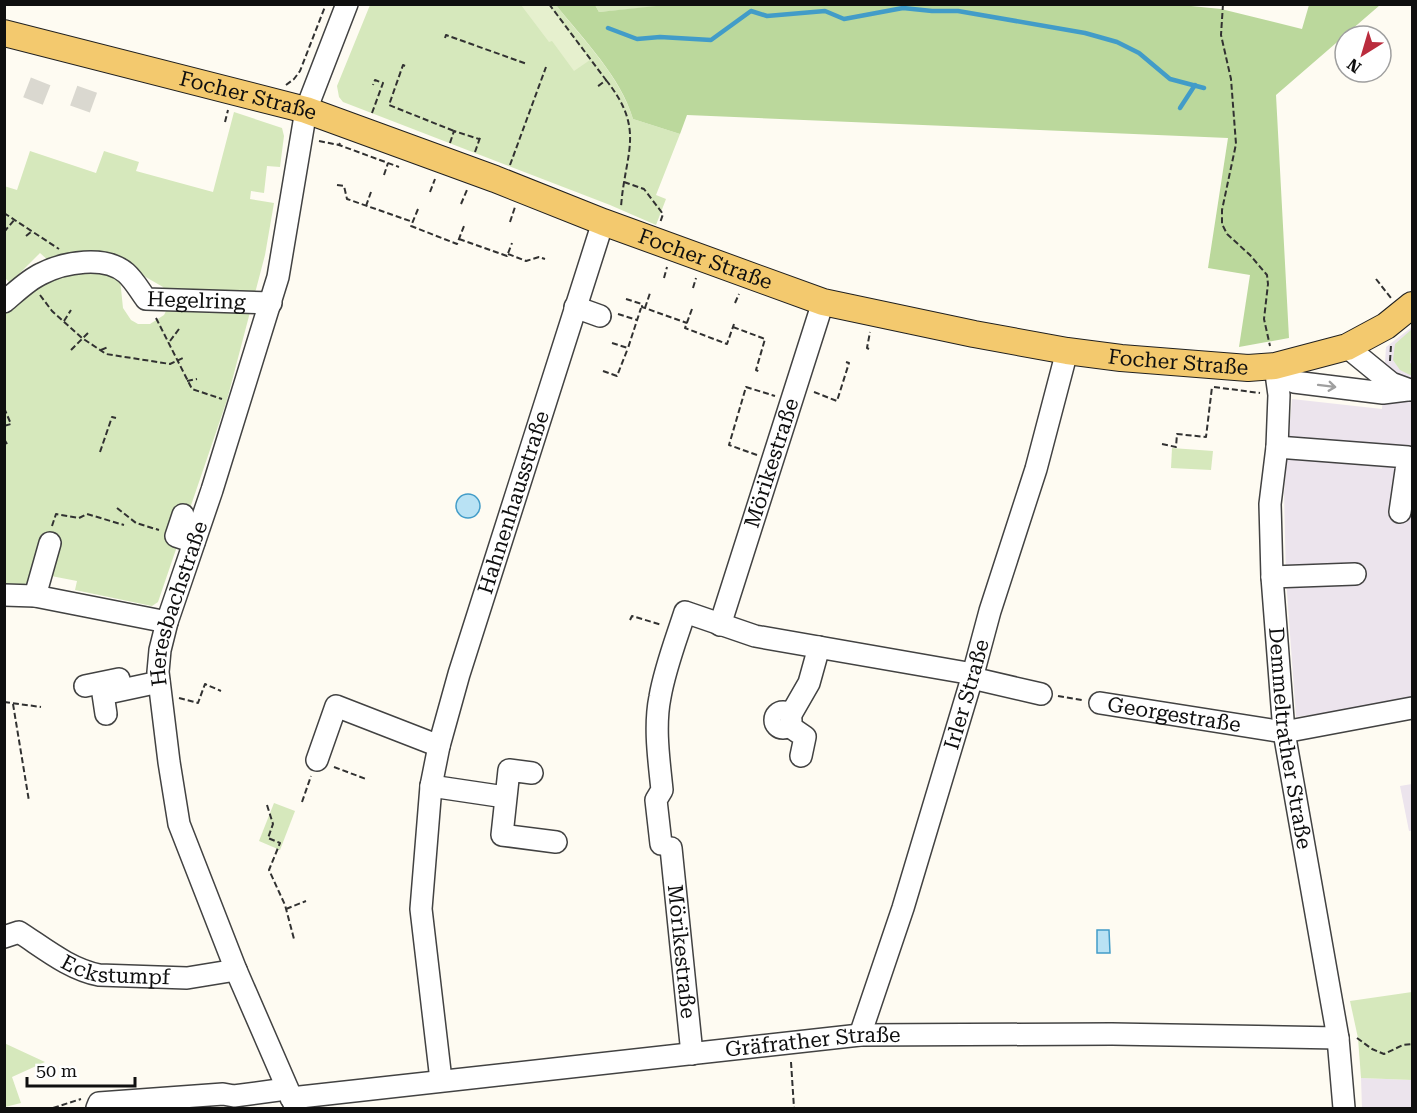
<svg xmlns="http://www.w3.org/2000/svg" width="1417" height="1113" viewBox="0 0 1417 1113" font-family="'Roboto Serif',serif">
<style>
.industrial{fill:#ece4ed}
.green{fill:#d6e8bc}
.forest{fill:#bbd89c}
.pitch{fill:#e6f0ce}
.water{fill:#b9e2f4;stroke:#429cc8;stroke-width:1.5}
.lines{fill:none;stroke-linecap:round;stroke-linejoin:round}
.stream{stroke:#429cc8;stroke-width:4.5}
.minor-tunnel{stroke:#dad8d0;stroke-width:21;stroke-dasharray:21 10;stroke-linecap:butt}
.minor-casing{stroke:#424242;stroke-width:24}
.major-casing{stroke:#202020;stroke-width:28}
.path{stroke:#313131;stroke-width:2;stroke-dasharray:6 3;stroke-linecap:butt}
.minor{stroke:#fff;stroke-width:21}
.major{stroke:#f3c96e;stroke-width:26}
.oneway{stroke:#9f9f9f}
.labels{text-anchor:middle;stroke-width:6;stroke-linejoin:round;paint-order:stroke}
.street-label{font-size:21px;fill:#0f0f0f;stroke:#fff}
</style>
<rect width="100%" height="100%" fill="#fefbf2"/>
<!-- industrial -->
<g class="industrial">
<polygon points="1412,327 1412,701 1296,717 1286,579 1284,493 1292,399 1382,409 1386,347"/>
<polygon points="1412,784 1412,831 1409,831 1400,786"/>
<polygon points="1361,1078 1412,1080 1412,1108 1362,1108"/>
</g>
<!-- green -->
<g class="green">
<path d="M370,5H556C583,40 620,76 633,119L680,134L656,195L666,199L656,225L610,205L343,102L339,97L337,86Z"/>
<polygon points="595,5 675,5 599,12"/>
<polygon points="234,112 282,128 284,136 280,167 267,166 264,193 251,191 250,199 274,203 265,255 227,400 158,602 152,606 75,590 77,581 46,575 44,585 26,583 24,586 5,587 5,311 34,287 63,274 106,272 120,279 123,308 131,320 138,324 150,324 164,315 167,309 167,294 163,287 130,268 51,263 40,253 10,283 5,278 4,186 17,190 30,151 96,173 104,151 139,162 136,171 213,192"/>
<polygon points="1412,329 1410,363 1412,364 1412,376 1400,370 1393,360 1395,344"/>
<polygon points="1172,448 1213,451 1211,470 1171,468"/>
<polygon points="274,803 295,811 280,850 259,841"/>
<polygon points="1412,992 1412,1080 1361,1078 1358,1038 1350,1001"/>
<polygon points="4,1043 45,1062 12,1077 21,1103 5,1107"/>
</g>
<!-- forest -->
<path class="forest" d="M675,4H1171L1221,9L1302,29L1309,5H1380L1276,95L1289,338L1239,347L1250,275L1208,268L1228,138L687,115L680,134L633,119C621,77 583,39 556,5H595L599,12Z"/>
<!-- pitch -->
<polygon class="pitch" points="521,5 549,5 590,60 574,71 552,41 549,42"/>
<!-- water -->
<g class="water">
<circle cx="468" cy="506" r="12"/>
<polygon points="1097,930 1109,930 1110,953 1097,953"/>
</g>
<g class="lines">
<!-- stream -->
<g class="stream">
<polyline points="608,28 637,39 660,37 711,40 751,11 767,16 825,11 844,19 903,8 932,11 958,11 1085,33 1117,42 1139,53 1170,79 1204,88"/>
<polyline points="1180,108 1195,85"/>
</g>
<!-- minor-tunnel -->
<g class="minor-tunnel">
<polyline points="33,101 44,73"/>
<polyline points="80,109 88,87"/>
</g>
<defs>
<g id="minor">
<path id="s1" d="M4,302C16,292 28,280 41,274C64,262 105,255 126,273C134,280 140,291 146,299L271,303"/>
<polyline points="575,307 600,316"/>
<polyline points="1347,347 1391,383 1410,390"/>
<path id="s2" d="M1275,366L1279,395L1277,447L1270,504L1272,577L1284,732L1338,1038L1344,1108"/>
<polyline points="1275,366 1294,382 1383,393 1407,390"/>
<polyline points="1277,447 1408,457 1400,512"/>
<polyline points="183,515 176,536 194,542"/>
<polyline points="1272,577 1355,574"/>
<polyline points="4,595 35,596 167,622"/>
<polyline points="35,596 50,543"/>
<path id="s3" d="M720,625L823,302"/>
<polyline points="972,678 1041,694"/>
<polyline points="85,686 119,679"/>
<path id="s4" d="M1100,703L1284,732L1412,708"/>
<circle cx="783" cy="720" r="8"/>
<polyline points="106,714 103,694 159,682"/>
<polyline points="790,716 809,683 819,647"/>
<polyline points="789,726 805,737 801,756"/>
<polyline points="317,760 336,706 439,746"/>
<polyline points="532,773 509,770 502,835 556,842"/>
<polyline points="431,786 505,797"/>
<path d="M661,844L656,800L662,790C659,760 654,727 660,697C665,668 676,640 685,612L755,636L973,674"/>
<path id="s5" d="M671,848L692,1054"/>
<path id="s6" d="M4,937L19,932C44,948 69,969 99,975L187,978L236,970"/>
<path id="s7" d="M860,1035L903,908L972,678L990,611L1036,469L1067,351"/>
<path id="s8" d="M441,1080L421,909L431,786L439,746L459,674L603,222"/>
<path id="s9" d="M291,1098L860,1035L1112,1034L1338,1038"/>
<polyline points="97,1108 99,1103 223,1094 234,1096 286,1089"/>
<path id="s10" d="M296,1108L236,970L179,824L169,762L158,672L160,650L167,622L212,490L278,277L306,110L347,4"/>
</g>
<g id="major">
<path id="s11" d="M4,33L306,110L495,179L603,222L823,302L974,334L1067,351L1121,358L1248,368L1275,366L1347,347L1386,326L1412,305"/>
</g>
</defs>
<!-- minor casing -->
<use href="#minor" class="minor-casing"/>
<!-- major casing -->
<use href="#major" class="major-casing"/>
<!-- path -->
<g class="path">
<polyline points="549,4 606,80 597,87"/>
<polyline points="1223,4 1221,35 1231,79 1236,144 1222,210 1222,224 1227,234 1250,255 1267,275 1268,284 1264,319 1270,346"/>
<polyline points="445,38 446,35 527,64"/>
<polyline points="405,66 403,65 389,105 454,131"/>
<path d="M606,80C646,130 625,152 621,207"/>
<polyline points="286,85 294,79 300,71 326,4"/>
<polyline points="372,113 383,83 375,80 373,85"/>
<polyline points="225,122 228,110"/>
<polyline points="319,141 339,145"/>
<polyline points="340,143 339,145 399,167"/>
<polyline points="450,143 454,131 479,139"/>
<polyline points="475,152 481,135"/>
<polyline points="510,165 546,67"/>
<polyline points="384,175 388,163"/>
<polyline points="624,182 644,189 663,214 660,223"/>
<polyline points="337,185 344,186 347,199 413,222"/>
<polyline points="430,192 435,179"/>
<polyline points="461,204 467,190"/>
<polyline points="366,206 371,192"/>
<polyline points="418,209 411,226 457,244 464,226"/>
<polyline points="4,213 59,249"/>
<polyline points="510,222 515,207"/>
<polyline points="4,232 15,219"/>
<polyline points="26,236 32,231"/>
<polyline points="459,239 507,256 512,243"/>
<polyline points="508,254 526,261 539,257 545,259"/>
<polyline points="664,278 667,267"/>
<polyline points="1376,279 1391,298"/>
<polyline points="693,288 696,278"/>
<polyline points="40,295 52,311 82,338 106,354 170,364 185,357"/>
<polyline points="626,299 642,304 642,307 687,323"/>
<polyline points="735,303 739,294"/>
<polyline points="645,308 650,293"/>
<polyline points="692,309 685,328 727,344 734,324"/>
<polyline points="618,314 637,320"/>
<polyline points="156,318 192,389 222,399"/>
<polyline points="64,321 71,310"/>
<polyline points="733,327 765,339 756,370 760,372"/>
<polyline points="170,341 179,329"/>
<polyline points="612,343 628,348 641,308"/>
<polyline points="869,349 867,348 870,332"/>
<polyline points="71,350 88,333"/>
<polyline points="101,350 108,347"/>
<polyline points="1390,361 1391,345"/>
<polyline points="603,371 617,376 628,348"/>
<polyline points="187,381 197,379"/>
<polyline points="1214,387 1260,393"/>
<polyline points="814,392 837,401 849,363 846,362"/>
<polyline points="4,395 5,395"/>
<polyline points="4,408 11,424 4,426"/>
<polyline points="4,439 7,444"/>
<polyline points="1162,444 1176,447 1177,434 1206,437 1212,387"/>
<polyline points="100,452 112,417 116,418"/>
<polyline points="757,455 729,445 746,387 775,396"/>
<polyline points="117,508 136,523 159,530"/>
<polyline points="52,526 56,514 79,518 87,514 124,525"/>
<polyline points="630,620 632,616 662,625"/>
<polyline points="1058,696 1082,700"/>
<polyline points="179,698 198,703 205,684 221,691"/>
<polyline points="4,702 41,707"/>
<polyline points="13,704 29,801"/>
<polyline points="334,767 366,779"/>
<polyline points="302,802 311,776"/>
<polyline points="267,805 273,824 268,838 280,843 269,870 285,905 294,939"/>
<polyline points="286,909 306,901"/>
<polyline points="1357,1038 1372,1049 1384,1054 1403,1045 1412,1044"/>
<polyline points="791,1062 794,1108"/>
<polyline points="53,1108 81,1099"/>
</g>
<!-- minor -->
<use href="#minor" class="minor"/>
<!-- major -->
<use href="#major" class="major"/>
</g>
<!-- one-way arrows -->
<defs><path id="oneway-shaft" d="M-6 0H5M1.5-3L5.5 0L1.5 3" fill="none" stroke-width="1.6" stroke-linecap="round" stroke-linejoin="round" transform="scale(1.5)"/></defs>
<use class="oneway" href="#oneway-shaft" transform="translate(1327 386) rotate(7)"/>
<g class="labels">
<!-- street labels -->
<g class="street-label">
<text dy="7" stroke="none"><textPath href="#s11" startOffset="252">Focher Straße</textPath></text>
<text dy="7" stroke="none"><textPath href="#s11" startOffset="738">Focher Straße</textPath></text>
<text dy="7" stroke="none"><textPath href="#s1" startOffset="219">Hegelring</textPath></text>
<text dy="7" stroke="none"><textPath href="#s11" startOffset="1224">Focher Straße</textPath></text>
<text dy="7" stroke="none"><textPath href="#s3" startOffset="170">Mörikestraße</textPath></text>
<text dy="7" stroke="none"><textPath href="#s8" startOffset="591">Hahnenhausstraße</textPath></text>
<text dy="7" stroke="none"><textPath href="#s10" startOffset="532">Heresbachstraße</textPath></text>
<text dy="7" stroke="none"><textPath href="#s7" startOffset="357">Irler Straße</textPath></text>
<text dy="7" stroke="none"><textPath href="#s4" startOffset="75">Georgestraße</textPath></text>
<text dy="7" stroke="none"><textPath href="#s2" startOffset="374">Demmeltrather Straße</textPath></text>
<text dy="7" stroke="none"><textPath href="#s5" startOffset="104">Mörikestraße</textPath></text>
<text dy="7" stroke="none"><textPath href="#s6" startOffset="123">Eckstumpf</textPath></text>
<text dy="7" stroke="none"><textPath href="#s9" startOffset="525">Gräfrather Straße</textPath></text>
</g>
</g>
<!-- border -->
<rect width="1417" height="1113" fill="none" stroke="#0f0f0f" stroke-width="12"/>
<!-- north arrow -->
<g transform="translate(1363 54) rotate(217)"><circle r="28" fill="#ffffff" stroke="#9f9f9f" stroke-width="1.5"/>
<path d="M0-4.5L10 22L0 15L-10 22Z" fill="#ba2c3d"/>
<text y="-9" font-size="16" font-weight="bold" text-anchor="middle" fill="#0f0f0f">N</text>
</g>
<!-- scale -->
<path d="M27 1077v9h108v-9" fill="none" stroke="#0f0f0f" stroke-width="3"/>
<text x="36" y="1077" font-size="18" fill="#0f0f0f" stroke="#ffffff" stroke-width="4.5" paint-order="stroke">50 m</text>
</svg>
